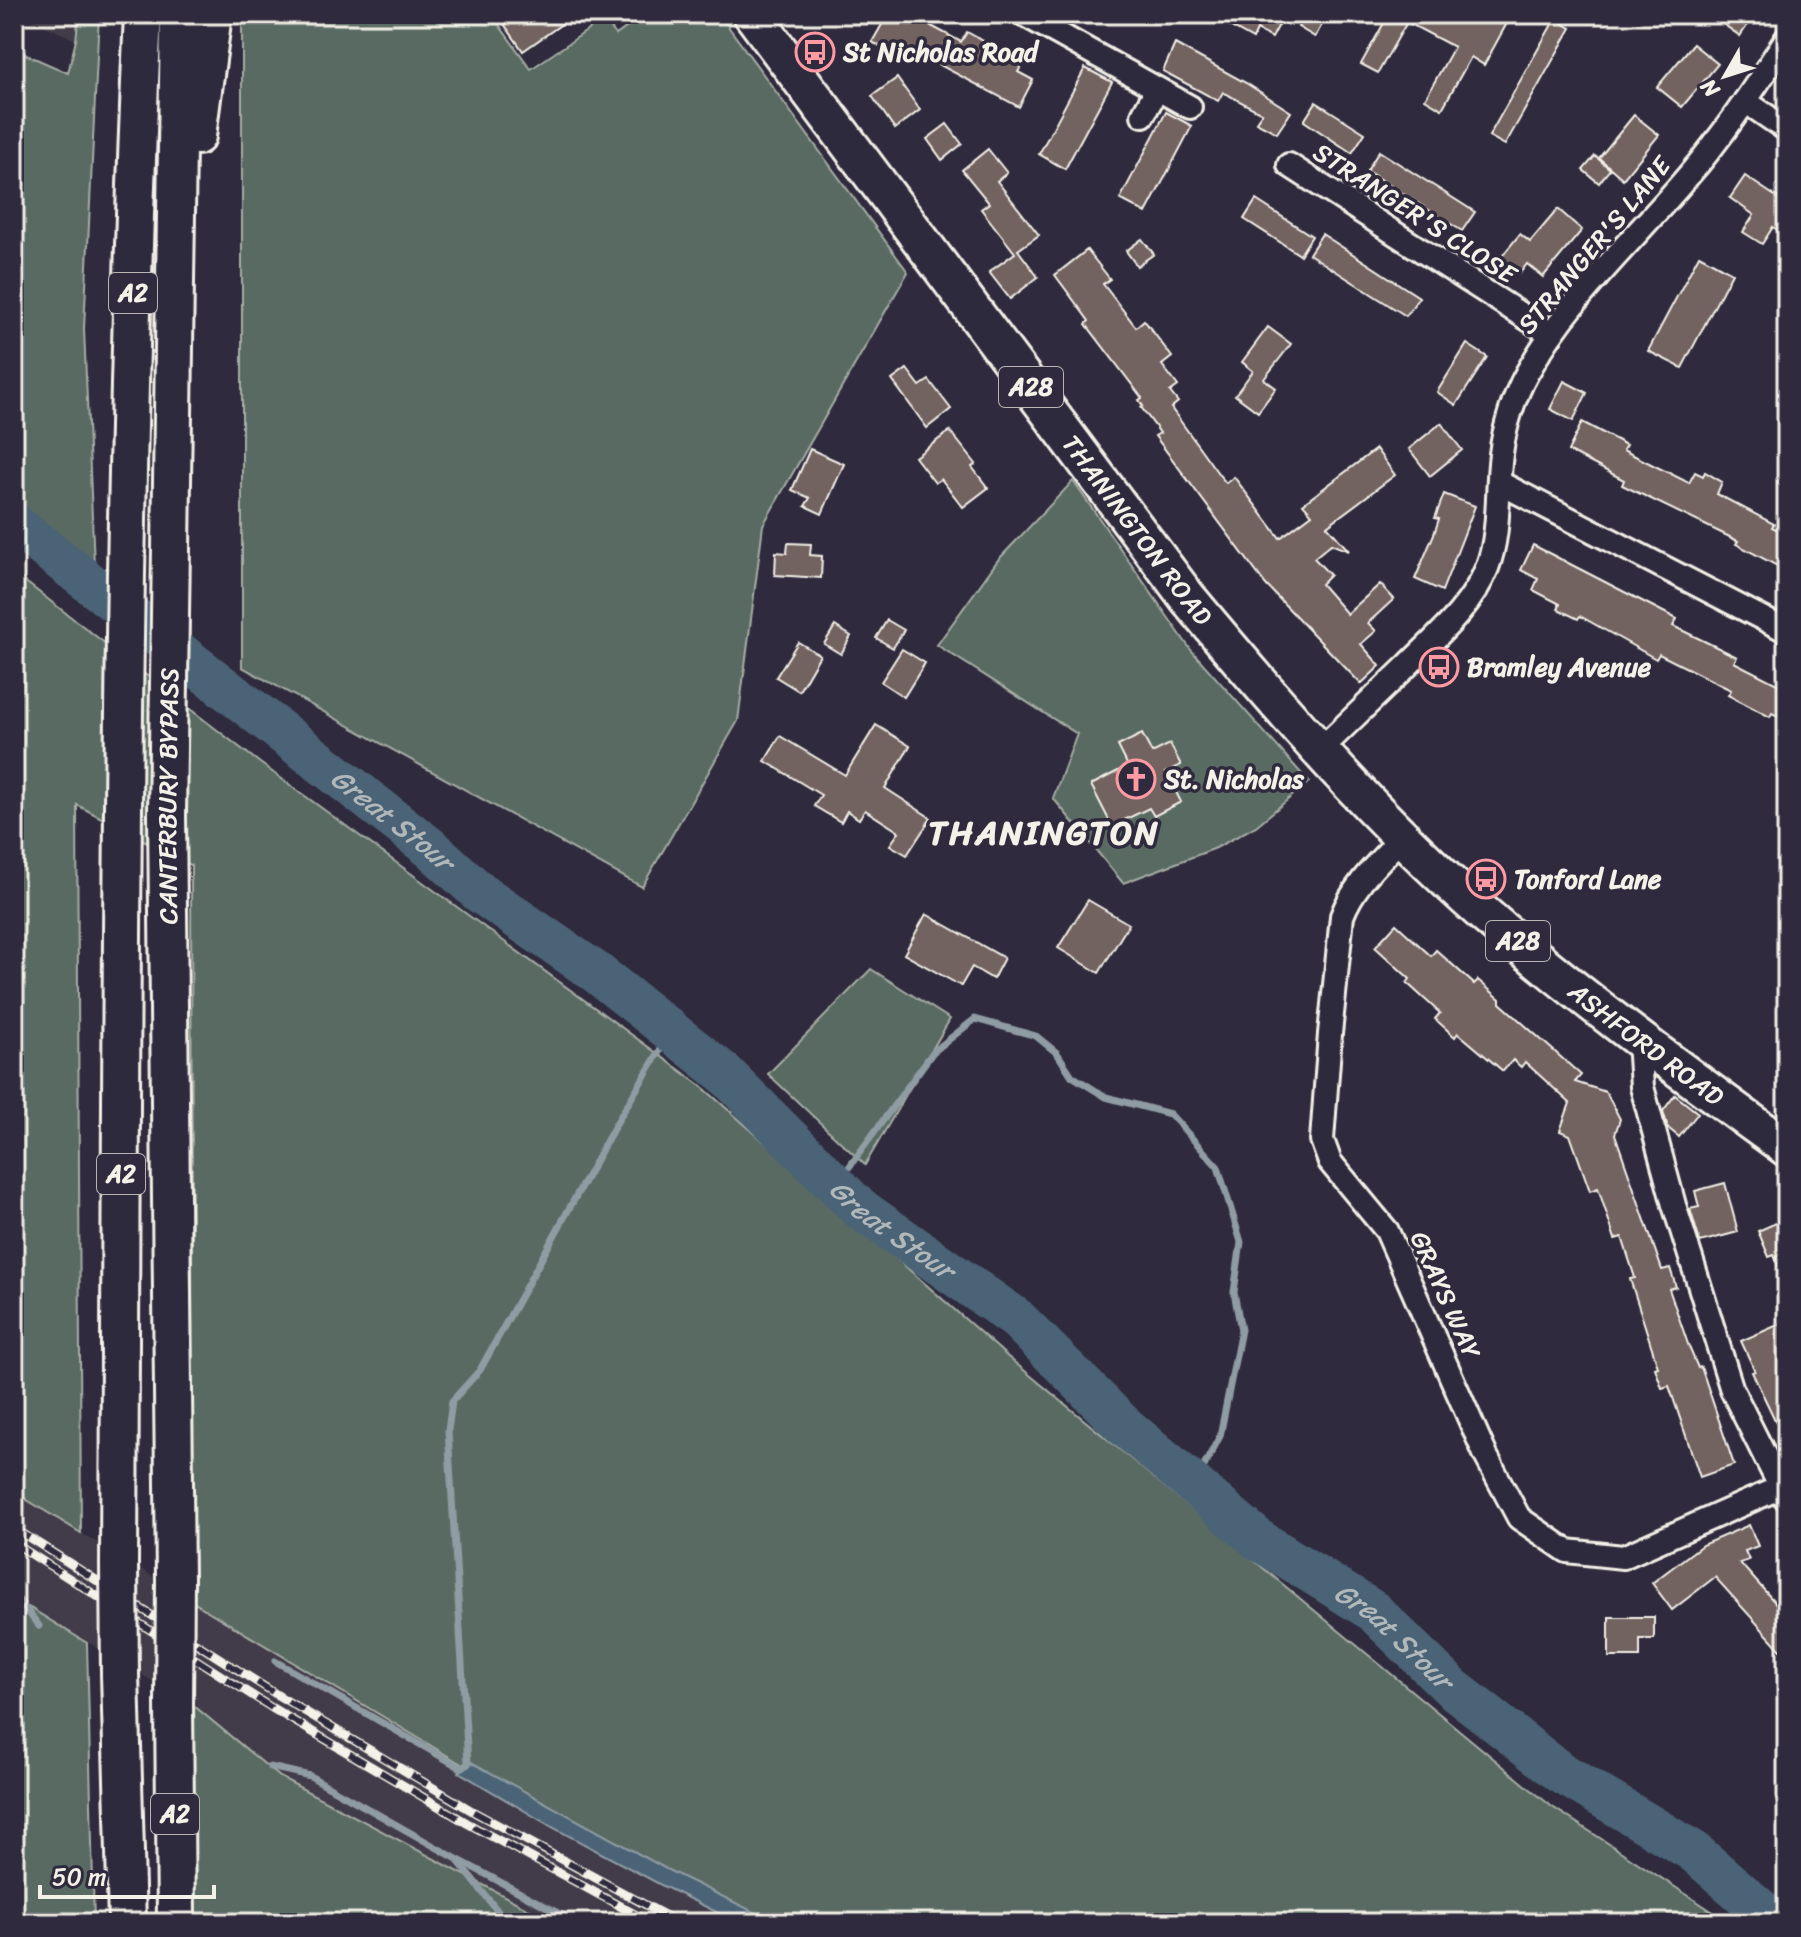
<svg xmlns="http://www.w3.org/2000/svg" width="1801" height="1937" viewBox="0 0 1801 1937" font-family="Sriracha,sans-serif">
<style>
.built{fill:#433b48}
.green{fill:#596a62;stroke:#a6aea5;stroke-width:2}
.water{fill:#4b6376;stroke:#8f9ca4;stroke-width:2}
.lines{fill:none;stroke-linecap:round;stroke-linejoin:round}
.stream{stroke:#8f9ca4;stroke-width:7}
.river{stroke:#4b6376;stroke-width:42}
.building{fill:#726260;stroke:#f4f1e8;stroke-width:2}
.minor-casing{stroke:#f4f1e8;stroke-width:28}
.trunk-casing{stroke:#f4f1e8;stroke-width:42}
.minor{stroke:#2f2a3d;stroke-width:22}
.trunk{stroke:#2f2a3d;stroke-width:36}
.rail-casing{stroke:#f4f1e8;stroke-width:9}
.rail{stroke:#2f2a3d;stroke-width:6;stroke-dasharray:18;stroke-linecap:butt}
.trunk-bridge-casing{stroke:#f4f1e8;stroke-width:42;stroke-linecap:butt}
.trunk-bridge{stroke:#2f2a3d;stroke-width:36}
.labels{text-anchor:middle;stroke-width:7;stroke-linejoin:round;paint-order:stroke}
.shield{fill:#2f2a3d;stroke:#b9b5b5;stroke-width:2}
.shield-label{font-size:24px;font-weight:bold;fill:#f4f1e8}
.poi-label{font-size:26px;font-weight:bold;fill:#f4f1e8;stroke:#2f2a3d;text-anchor:start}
.street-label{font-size:26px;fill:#f4f1e8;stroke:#2f2a3d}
.water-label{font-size:28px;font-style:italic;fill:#b0b8ba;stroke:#2f2a3d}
.district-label{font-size:34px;font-weight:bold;letter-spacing:2px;fill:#f4f1e8;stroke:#2f2a3d}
</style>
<rect width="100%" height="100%" fill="#2f2a3d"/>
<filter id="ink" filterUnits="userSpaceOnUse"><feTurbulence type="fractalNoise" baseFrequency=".0125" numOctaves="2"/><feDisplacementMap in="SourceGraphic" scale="16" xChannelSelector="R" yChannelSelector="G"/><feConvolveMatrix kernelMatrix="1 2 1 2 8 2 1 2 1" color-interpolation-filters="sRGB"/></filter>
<g filter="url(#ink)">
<!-- built -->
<g class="built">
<polygon points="19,14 79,14 76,40"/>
<polygon points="14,1492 463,1765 760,1923 551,1923 280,1777 193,1705 30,1608 14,1602"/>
</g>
<!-- green -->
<g class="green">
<polygon points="79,14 99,14 84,329 94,565 14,507 14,49 68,73 76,40"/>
<polygon points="242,14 491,14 531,69 604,19 616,35 645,14 719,14 908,272 763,525 738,721 642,887 242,667"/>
<polygon points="1073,481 1191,650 1309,782 1256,826 1216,848 1123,883 1053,798 1077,734 937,645 998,560"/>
<polygon points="14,573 260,763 699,1084 1008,1357 1551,1806 1730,1923 760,1923 463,1765 193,1602 191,865 77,805 81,1533 14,1492"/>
<polygon points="871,969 950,1019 865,1165 768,1074"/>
<polygon points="14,1602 30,1608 87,1643 94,1923 14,1922"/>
<polygon points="193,1705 280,1777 555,1923 196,1923"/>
</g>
<!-- water -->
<polygon class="water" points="471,1762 670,1871 777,1923 739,1923 663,1886 552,1827 459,1772"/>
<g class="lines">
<!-- stream -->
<g class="stream">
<polyline points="836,1185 933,1052 975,1019 1036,1036 1057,1053 1072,1076 1106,1097 1170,1114 1218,1167 1241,1242 1234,1292 1241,1330 1220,1436 1194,1485"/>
<polyline points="14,1594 39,1626"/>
<polyline points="275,1661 461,1768 468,1764 448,1431 452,1401 480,1370 617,1122 671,1032"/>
<polyline points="270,1767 310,1776 457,1859 577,1923"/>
<polyline points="459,1862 507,1923"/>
</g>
<!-- river -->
<path class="river" id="s1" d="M14,524L433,850L479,892L597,973L724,1073L859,1208L1017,1319L1122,1424L1259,1540L1373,1611L1451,1687L1560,1772L1693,1851L1776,1923"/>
</g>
<!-- building -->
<g class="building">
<polygon points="497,14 576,14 523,51"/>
<polygon points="888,14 926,14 922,21 961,42 967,32 1023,63 1018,72 1033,80 1019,107 908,48 902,58 872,42"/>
<polygon points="1208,14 1268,14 1281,21 1272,38 1257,30 1253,39"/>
<polygon points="1305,14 1328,14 1315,37 1298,27"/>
<polygon points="1389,14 1512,14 1484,65 1471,57 1442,109 1425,99 1454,47 1407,22 1378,73 1361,64"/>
<polygon points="1709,14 1755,14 1740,36"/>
<polygon points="1555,19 1571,28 1505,145 1489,136"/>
<polygon points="1175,44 1246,83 1291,112 1277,133 1256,122 1262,113 1223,92 1218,101 1163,71"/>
<polygon points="1693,44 1718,64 1682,107 1657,87"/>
<polygon points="1085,68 1112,82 1065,169 1039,154"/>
<polygon points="897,78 920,110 895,129 872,96"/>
<polygon points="1316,102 1365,133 1352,153 1304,121"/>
<polygon points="1166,112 1192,126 1146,213 1120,199"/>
<polygon points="1634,115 1659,135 1623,179 1599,158"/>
<polygon points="947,124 962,144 942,160 927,139"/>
<polygon points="988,149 1007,173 997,181 1039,235 1018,250 1038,277 1010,299 989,272 1015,253 981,209 989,203 962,170"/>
<polygon points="1379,151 1475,212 1462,231 1367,171"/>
<polygon points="1595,156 1610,169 1599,183 1583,170"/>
<polygon points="1745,176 1787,204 1787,236 1773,227 1762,244 1743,232 1754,215 1730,198"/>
<polygon points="1256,200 1312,236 1300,255 1244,219"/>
<polygon points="1558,209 1582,230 1543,277 1527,264 1520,273 1501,257 1520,234 1530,242"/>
<polygon points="1322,234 1419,297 1406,316 1309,254"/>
<polygon points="1142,239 1154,254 1137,266 1126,251"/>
<polygon points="1087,250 1110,279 1103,284 1136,327 1144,320 1172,357 1162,365 1178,386 1170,392 1178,402 1171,408 1220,476 1226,483 1234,477 1280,538 1312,514 1303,504 1376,449 1395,475 1327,526 1349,551 1331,544 1314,558 1330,575 1321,584 1347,614 1380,584 1394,599 1368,623 1376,631 1361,644 1380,666 1361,684 1266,585 1155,436 1160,433 1141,407 1143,406 1139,400 1142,398 1086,324 1089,321 1055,275"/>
<polygon points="1699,255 1732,273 1682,368 1648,351"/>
<polygon points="1268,327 1291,344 1264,379 1276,388 1258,412 1235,395 1253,371 1242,362"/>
<polygon points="1467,344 1487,357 1456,405 1437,392"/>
<polygon points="907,369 920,386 929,380 951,409 927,428 892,380"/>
<polygon points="1564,381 1587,393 1573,421 1550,409"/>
<polygon points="1582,422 1626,445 1623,450 1689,483 1695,472 1703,476 1705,472 1722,482 1717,494 1774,524 1772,527 1787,534 1787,551 1779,567 1736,544 1738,541 1622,485 1624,480 1568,451"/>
<polygon points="1441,423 1462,450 1430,476 1409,449"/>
<polygon points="950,431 976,464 972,467 988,488 963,507 941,479 935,483 915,457"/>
<polygon points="810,449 844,464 822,514 805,506 810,498 792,490"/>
<polygon points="1444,494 1475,506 1442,591 1415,579 1434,534 1439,519 1435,518"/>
<polygon points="788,543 811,544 810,555 822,556 821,578 775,575 776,552 787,553"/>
<polygon points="1533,545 1677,619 1673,626 1737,657 1734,662 1787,689 1787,720 1772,713 1770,717 1728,695 1731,690 1659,654 1656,659 1580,616 1578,619 1558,609 1560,604 1533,590 1538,579 1521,570"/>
<polygon points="887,620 904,630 893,648 876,638"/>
<polygon points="835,626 851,636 841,654 824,644"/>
<polygon points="798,642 820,655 799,691 776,677"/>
<polygon points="902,649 925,663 904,697 881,682"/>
<polygon points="876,725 910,746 885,788 931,818 907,855 890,845 899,832 865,810 859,819 847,811 841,822 814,806 821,795 765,761 780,736 845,775"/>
<polygon points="1142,734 1152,753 1170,744 1181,765 1166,772 1181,802 1154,816 1149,808 1112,826 1091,785 1128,766 1118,746"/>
<polygon points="1088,900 1129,924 1099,973 1058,948"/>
<polygon points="926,914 1004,958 993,979 972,967 961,986 904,954"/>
<polygon points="1396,924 1431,956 1436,950 1474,984 1478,980 1500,999 1500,1003 1581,1075 1575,1082 1606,1092 1620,1119 1615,1134 1662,1270 1670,1268 1676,1287 1669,1289 1689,1347 1698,1368 1701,1367 1734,1465 1700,1477 1669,1386 1662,1388 1655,1368 1658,1367 1630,1279 1635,1278 1622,1237 1615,1239 1598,1188 1590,1191 1570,1135 1560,1131 1570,1103 1525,1062 1521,1067 1513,1060 1503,1071 1458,1033 1455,1037 1435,1019 1440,1013 1407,983 1410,979 1375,947"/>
<polygon points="1675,1095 1698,1113 1679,1137 1668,1128 1663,1111"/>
<polygon points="1725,1183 1738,1232 1700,1242 1690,1209 1699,1207 1695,1191"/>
<polygon points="1787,1218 1787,1286 1774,1255 1769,1257 1758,1231"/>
<polygon points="1787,1321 1787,1445 1752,1372 1755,1371 1741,1341"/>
<polygon points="1749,1525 1758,1546 1745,1551 1749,1560 1740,1563 1787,1616 1787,1657 1715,1577 1672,1610 1652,1583 1702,1545"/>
<polygon points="1609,1617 1654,1617 1654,1639 1640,1639 1640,1657 1609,1657"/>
</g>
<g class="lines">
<defs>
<g id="minor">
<polyline points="1023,14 1190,107"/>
<polyline points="1745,101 1787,130"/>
<polyline points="1143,115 1157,89"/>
<polyline points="1289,165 1551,334"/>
<polyline points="1500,483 1787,631"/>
<path d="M1320,750C1349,722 1378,694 1407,666C1437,636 1471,608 1487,568C1501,532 1496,491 1501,454C1504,428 1514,396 1527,373C1568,299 1634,240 1688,176C1725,134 1756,85 1787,38"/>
<path d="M1402,837C1379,862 1354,884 1342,916L1330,1034L1322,1140L1330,1162L1387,1231L1486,1456L1519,1518L1567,1551L1623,1557L1781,1487"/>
<polyline points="1639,1040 1642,1087 1674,1205 1700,1287 1732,1390 1787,1500"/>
</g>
<g id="trunk">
<path id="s2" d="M752,14L1187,597C1280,709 1376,819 1485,915C1581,999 1684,1073 1787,1148"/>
<polyline points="197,136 213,14"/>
<path d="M119,1564C122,1047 119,530 143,14"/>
<path id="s3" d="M175,1580L167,815L179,14"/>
<polyline points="120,1674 127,1923"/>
<polyline points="174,1704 176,1923"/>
</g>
</defs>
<!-- minor casing -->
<use href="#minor" class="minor-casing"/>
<!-- trunk casing -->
<use href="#trunk" class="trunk-casing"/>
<!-- minor -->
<use href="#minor" class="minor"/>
<!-- trunk -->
<use href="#trunk" class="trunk"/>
<defs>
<g id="rail">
<polyline points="14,1528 279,1696 474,1812 679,1923"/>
<polyline points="14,1543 272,1708 467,1823 651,1923"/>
</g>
</defs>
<!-- rail casing -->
<use href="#rail" class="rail-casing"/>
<!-- rail -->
<use href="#rail" class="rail"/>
<defs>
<g id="trunk-bridge">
<polyline points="119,1564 120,1674"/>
<polyline points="174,1704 175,1580"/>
</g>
</defs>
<!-- trunk-bridge casing -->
<use href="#trunk-bridge" class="trunk-bridge-casing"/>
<!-- trunk-bridge -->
<use href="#trunk-bridge" class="trunk-bridge"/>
</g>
</g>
<!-- icons -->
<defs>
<symbol id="bus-ring" viewBox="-11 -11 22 22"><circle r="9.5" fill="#2f2a3d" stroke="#ff9aa2" stroke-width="1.5"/><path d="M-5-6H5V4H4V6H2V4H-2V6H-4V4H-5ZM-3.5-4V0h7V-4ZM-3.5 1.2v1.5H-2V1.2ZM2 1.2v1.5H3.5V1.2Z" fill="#ff9aa2"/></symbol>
<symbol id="church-ring" viewBox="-11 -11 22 22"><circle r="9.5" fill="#2f2a3d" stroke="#ff9aa2" stroke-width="1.5"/><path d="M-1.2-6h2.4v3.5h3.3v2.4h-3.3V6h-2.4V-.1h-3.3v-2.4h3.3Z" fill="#ff9aa2"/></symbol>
</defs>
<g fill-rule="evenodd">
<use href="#bus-ring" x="793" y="30" width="44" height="44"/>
<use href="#bus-ring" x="1417" y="645" width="44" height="44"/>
<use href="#church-ring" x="1114" y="757" width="44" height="44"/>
<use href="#bus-ring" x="1464" y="857" width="44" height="44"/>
</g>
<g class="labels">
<!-- shield labels -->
<g class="shield">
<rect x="109" y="273" width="48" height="40" rx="6"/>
<rect x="999" y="367" width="64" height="40" rx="6"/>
<rect x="1486" y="921" width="64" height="40" rx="6"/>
<rect x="97" y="1154" width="48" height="40" rx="6"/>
<rect x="151" y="1794" width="48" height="40" rx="6"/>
</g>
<g class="shield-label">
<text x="133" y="301">A2</text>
<text x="1031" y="395">A28</text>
<text x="1518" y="949">A28</text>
<text x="121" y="1182">A2</text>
<text x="175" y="1822">A2</text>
</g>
<!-- poi labels -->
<g class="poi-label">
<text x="843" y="61">St Nicholas Road</text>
<text x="1467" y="676">Bramley Avenue</text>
<text x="1164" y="788">St. Nicholas</text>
<text x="1514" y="888">Tonford Lane</text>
</g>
<!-- street labels -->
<g class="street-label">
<text transform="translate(1415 213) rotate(33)" y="9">STRANGER'S CLOSE</text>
<text transform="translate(1594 245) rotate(-50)" y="9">STRANGER'S LANE</text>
<text dy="9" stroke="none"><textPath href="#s2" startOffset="644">THANINGTON ROAD</textPath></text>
<text dy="9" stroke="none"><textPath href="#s3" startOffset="784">CANTERBURY BYPASS</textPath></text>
<text dy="9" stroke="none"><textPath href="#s2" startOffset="1370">ASHFORD ROAD</textPath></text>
<text transform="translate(1446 1295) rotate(66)" y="9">GRAYS WAY</text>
</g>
<!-- water labels -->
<g class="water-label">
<text dy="10" stroke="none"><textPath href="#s1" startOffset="480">Great Stour</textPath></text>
<text dy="10" stroke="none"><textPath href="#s1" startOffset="1128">Great Stour</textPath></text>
<text dy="10" stroke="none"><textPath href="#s1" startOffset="1776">Great Stour</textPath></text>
</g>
<!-- district labels -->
<g class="district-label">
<text x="1044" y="844">THANINGTON</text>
</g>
</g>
<!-- margin -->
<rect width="1801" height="1937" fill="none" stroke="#2f2a3d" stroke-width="48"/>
<rect x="24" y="24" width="1753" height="1889" fill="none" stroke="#f4f1e8" stroke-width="3" filter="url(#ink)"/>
<!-- north arrow -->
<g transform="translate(1725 76) rotate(231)" stroke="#2f2a3d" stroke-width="6" paint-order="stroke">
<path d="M0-6L14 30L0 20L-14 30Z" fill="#f4f1e8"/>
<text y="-12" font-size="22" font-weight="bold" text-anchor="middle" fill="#f4f1e8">N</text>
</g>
<!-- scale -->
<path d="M40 1885v12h174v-12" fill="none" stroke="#f4f1e8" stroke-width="4"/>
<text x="52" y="1885" font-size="24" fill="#f4f1e8" stroke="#2f2a3d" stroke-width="6" paint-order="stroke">50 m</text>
</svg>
